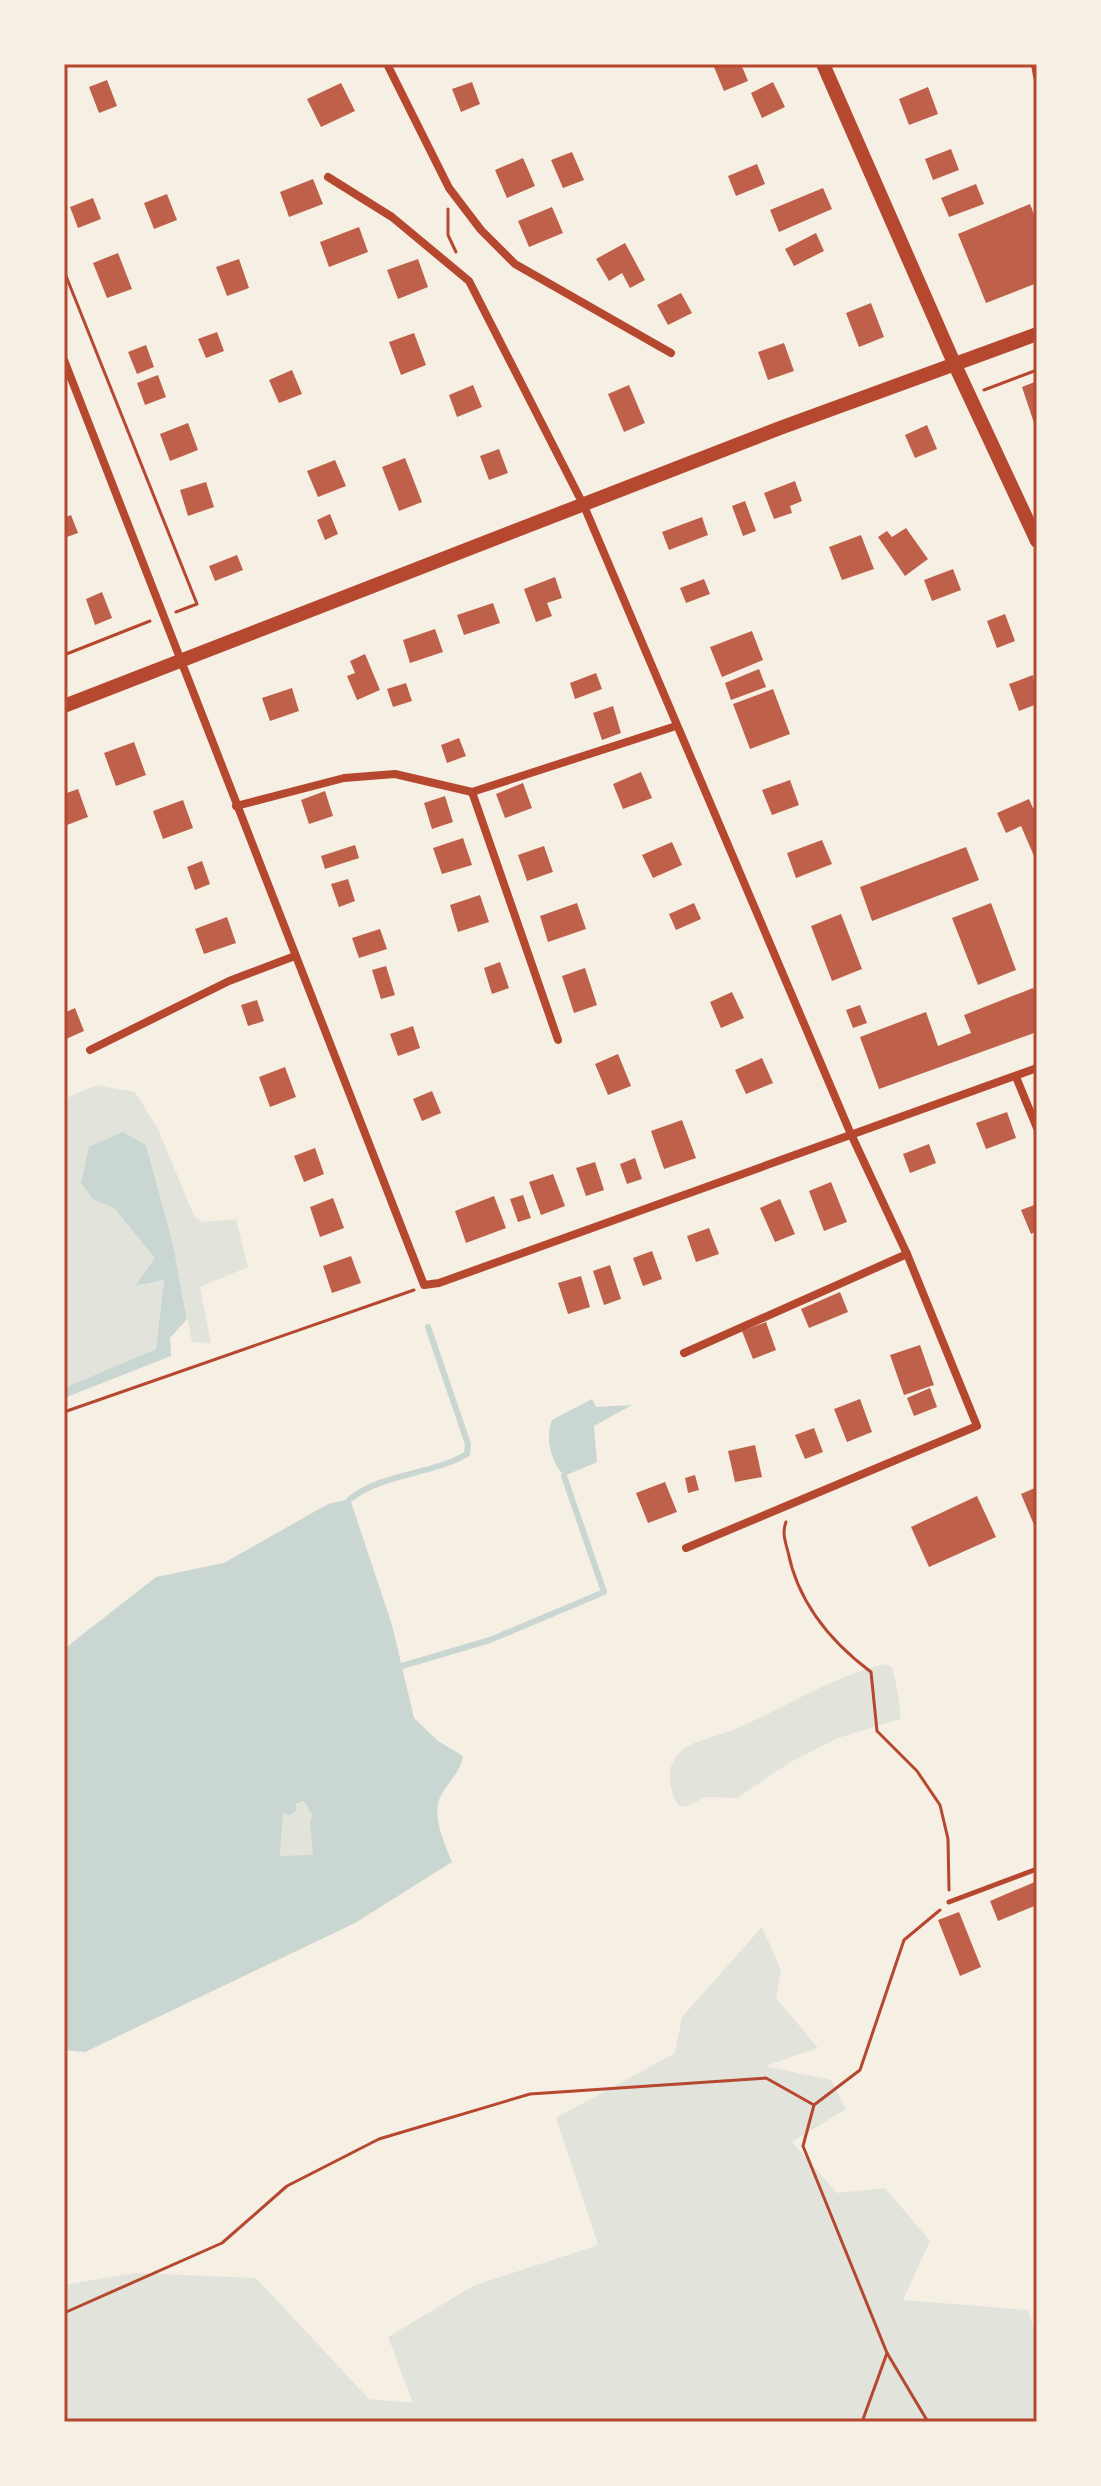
<svg xmlns="http://www.w3.org/2000/svg" width="1101" height="2486" viewBox="0 0 1101 2486" font-family="Lora,serif">
<style>
.green{fill:#e2e4dc}
.water{fill:#c9d6d2;fill-rule:evenodd}
.lines{fill:none;stroke-linecap:round;stroke-linejoin:round}
.stream{stroke:#c9d6d2;stroke-width:6}
.building{fill:#bf614a}
.path{stroke:#b5482f;stroke-width:3}
.service{stroke:#b5482f;stroke-width:5}
.minor{stroke:#b5482f;stroke-width:8}
.secondary{stroke:#b5482f;stroke-width:14}
.neatline{fill:none;stroke:#b5482f;stroke-width:3}
</style>
<rect width="100%" height="100%" fill="#f6efe4"/>
<!-- green -->
<g class="green">
<polygon points="97,1085 135,1092 158,1129 194,1216 203,1222 236,1219 248,1267 200,1287 211,1343 192,1342 173,1244 146,1145 94,1200 114,1208 155,1258 137,1286 164,1280 156,1349 64,1388 64,1099"/>
<path d="M885,1664L892,1667C895,1676 902,1711 900,1719L838,1738L789,1763L737,1798L706,1797L685,1807L678,1805C670,1792 666,1771 675,1758C686,1741 712,1738 730,1731C782,1710 830,1677 885,1664Z"/>
<polygon points="304,1801 312,1815 310,1824 313,1856 280,1856 283,1813"/>
<polygon points="762,1927 781,1970 776,1998 818,2048 765,2066 831,2080 846,2109 792,2142 837,2193 885,2188 930,2241 903,2300 1028,2310 1037,2340 1037,2422 64,2422 64,2285 135,2273 256,2278 369,2399 413,2403 388,2337 473,2286 598,2245 556,2118 675,2053 682,2017"/>
</g>
<!-- water -->
<g class="water">
<polygon points="123,1132 146,1145 173,1244 187,1319 170,1338 171,1356 64,1398 64,1388 156,1349 164,1280 135,1286 155,1258 114,1208 94,1200 81,1183 89,1147"/>
<path d="M592,1399L596,1407L632,1405L594,1426L597,1462L564,1476C551,1461 545,1439 552,1420Z"/>
<path d="M350,1499L392,1625L414,1718L438,1741L463,1756C460,1775 445,1784 439,1800C433,1819 445,1845 452,1862L355,1923L85,2052L64,2050V1649L156,1577L224,1563L328,1504ZM304,1801L312,1815L310,1824L313,1855L280,1856L283,1813L290,1815L297,1809L296,1804Z"/>
</g>
<g class="lines">
<!-- stream -->
<g class="stream">
<path d="M350,1499C383,1473 431,1475 467,1454L468,1444L428,1327"/>
<polyline points="402,1666 490,1640 604,1592 564,1476"/>
</g>
</g>
<!-- building -->
<g class="building">
<polygon points="721,64 741,64 748,81 724,91 714,67"/>
<polygon points="107,80 117,106 99,113 89,87"/>
<polygon points="472,82 480,104 461,112 452,89"/>
<polygon points="773,82 785,107 762,118 751,93"/>
<polygon points="341,83 355,111 321,127 307,99"/>
<polygon points="928,87 938,114 909,125 899,99"/>
<polygon points="951,149 959,170 933,180 925,159"/>
<polygon points="572,152 584,180 563,188 551,160"/>
<polygon points="523,158 535,186 507,198 495,170"/>
<polygon points="757,164 765,184 736,196 728,176"/>
<polygon points="313,179 323,204 289,217 280,192"/>
<polygon points="976,184 984,204 949,217 941,198"/>
<polygon points="823,188 832,209 779,232 770,210"/>
<polygon points="167,194 177,220 154,229 144,203"/>
<polygon points="93,198 101,219 78,228 70,207"/>
<polygon points="1030,204 1037,222 1037,283 986,303 958,234"/>
<polygon points="552,207 563,233 529,247 518,221"/>
<polygon points="359,227 368,252 329,267 320,242"/>
<polygon points="816,233 824,251 794,266 785,249"/>
<polygon points="625,243 645,280 630,288 622,273 609,281 596,259"/>
<polygon points="118,253 132,289 107,298 93,263"/>
<polygon points="239,259 249,288 227,296 216,267"/>
<polygon points="418,259 428,287 398,299 387,270"/>
<polygon points="681,293 692,313 668,325 657,305"/>
<polygon points="871,303 884,337 859,347 846,313"/>
<polygon points="217,332 224,351 206,358 198,339"/>
<polygon points="414,333 426,365 401,375 389,342"/>
<polygon points="784,343 794,371 768,380 758,352"/>
<polygon points="146,345 154,367 137,374 128,352"/>
<polygon points="292,370 302,394 279,403 269,380"/>
<polygon points="158,375 166,397 145,405 137,383"/>
<polygon points="1037,381 1037,422 1034,423 1022,387"/>
<polygon points="473,385 482,407 457,417 449,395"/>
<polygon points="629,385 645,423 624,432 608,394"/>
<polygon points="188,423 198,450 170,461 160,434"/>
<polygon points="927,425 937,449 915,458 905,435"/>
<polygon points="499,449 508,473 489,480 480,456"/>
<polygon points="405,458 422,502 399,511 382,467"/>
<polygon points="335,460 346,486 318,497 307,471"/>
<polygon points="795,481 802,501 790,506 792,513 774,519 764,493"/>
<polygon points="206,482 214,507 188,516 180,490"/>
<polygon points="745,501 756,531 743,536 732,506"/>
<polygon points="330,514 338,534 325,540 317,520"/>
<polygon points="71,515 78,533 64,538 64,518"/>
<polygon points="702,517 708,535 669,550 662,532"/>
<polygon points="906,528 928,559 905,576 878,537 887,531 892,537"/>
<polygon points="861,535 874,569 842,580 829,547"/>
<polygon points="237,555 243,570 215,581 209,566"/>
<polygon points="953,569 961,590 932,601 924,580"/>
<polygon points="555,577 562,598 547,603 552,616 536,622 524,589"/>
<polygon points="704,579 710,594 686,603 680,588"/>
<polygon points="102,592 112,618 95,625 86,599"/>
<polygon points="493,603 500,623 464,635 457,615"/>
<polygon points="1005,614 1015,641 997,648 987,621"/>
<polygon points="435,629 443,652 410,663 403,640"/>
<polygon points="752,631 763,660 722,677 710,647"/>
<polygon points="365,654 380,690 357,700 347,676 355,673 350,661"/>
<polygon points="759,669 766,687 731,700 725,683"/>
<polygon points="596,673 602,689 575,699 570,683"/>
<polygon points="1033,675 1037,704 1019,711 1009,684"/>
<polygon points="406,683 412,701 393,707 387,689"/>
<polygon points="292,688 299,711 270,721 262,698"/>
<polygon points="773,689 790,734 750,749 733,704"/>
<polygon points="613,706 621,733 602,740 593,713"/>
<polygon points="459,738 466,756 447,763 441,745"/>
<polygon points="134,742 146,775 116,786 104,753"/>
<polygon points="641,772 652,798 623,809 613,784"/>
<polygon points="790,780 799,805 772,815 762,790"/>
<polygon points="523,783 532,808 505,818 496,794"/>
<polygon points="78,789 88,817 67,825 64,794"/>
<polygon points="325,791 333,816 309,824 301,800"/>
<polygon points="445,796 453,822 432,829 424,803"/>
<polygon points="1029,799 1033,808 1037,807 1037,863 1021,826 1006,833 997,813"/>
<polygon points="183,800 193,828 163,839 153,811"/>
<polygon points="463,838 472,865 442,874 433,848"/>
<polygon points="822,840 832,864 796,878 787,853"/>
<polygon points="672,842 682,865 653,878 642,855"/>
<polygon points="355,845 359,858 325,869 321,856"/>
<polygon points="544,846 553,872 527,881 518,855"/>
<polygon points="966,847 979,880 872,921 860,887"/>
<polygon points="202,861 210,884 195,890 187,867"/>
<polygon points="348,879 355,901 339,907 331,884"/>
<polygon points="480,895 489,922 458,932 450,905"/>
<polygon points="577,903 586,929 548,942 540,916"/>
<polygon points="694,903 701,919 676,930 669,914"/>
<polygon points="991,903 1016,970 978,985 952,918"/>
<polygon points="841,914 862,969 832,981 811,926"/>
<polygon points="227,917 236,943 204,954 195,929"/>
<polygon points="380,929 387,949 359,958 352,938"/>
<polygon points="500,962 509,988 492,994 484,968"/>
<polygon points="386,966 395,995 381,999 372,970"/>
<polygon points="585,968 597,1005 574,1013 562,976"/>
<polygon points="1033,988 1037,998 1037,1032 879,1089 860,1037 926,1012 938,1046 971,1033 964,1015"/>
<polygon points="732,992 744,1018 721,1028 710,1002"/>
<polygon points="257,1000 264,1021 248,1026 241,1005"/>
<polygon points="860,1005 867,1023 853,1028 846,1010"/>
<polygon points="75,1008 84,1031 64,1040 64,1013"/>
<polygon points="413,1026 420,1048 398,1056 390,1034"/>
<polygon points="618,1054 631,1086 608,1095 595,1064"/>
<polygon points="762,1058 773,1083 746,1094 735,1070"/>
<polygon points="285,1067 296,1097 270,1107 259,1077"/>
<polygon points="432,1091 441,1113 422,1121 413,1099"/>
<polygon points="1007,1112 1016,1138 986,1149 976,1123"/>
<polygon points="682,1120 696,1158 664,1169 651,1131"/>
<polygon points="929,1144 936,1163 910,1173 903,1154"/>
<polygon points="315,1148 324,1174 304,1182 294,1156"/>
<polygon points="635,1158 642,1179 627,1184 620,1164"/>
<polygon points="595,1162 604,1190 586,1196 576,1168"/>
<polygon points="553,1174 565,1206 541,1215 529,1182"/>
<polygon points="831,1182 847,1222 824,1231 809,1191"/>
<polygon points="523,1195 531,1218 518,1222 510,1199"/>
<polygon points="494,1196 506,1228 466,1243 455,1211"/>
<polygon points="333,1198 344,1228 320,1237 310,1207"/>
<polygon points="780,1199 795,1234 775,1242 760,1208"/>
<polygon points="1037,1204 1037,1231 1031,1234 1021,1210"/>
<polygon points="709,1228 719,1254 696,1262 687,1236"/>
<polygon points="652,1251 662,1279 643,1286 633,1258"/>
<polygon points="351,1256 361,1283 332,1293 323,1266"/>
<polygon points="610,1265 621,1299 604,1305 593,1271"/>
<polygon points="581,1276 590,1307 568,1314 558,1283"/>
<polygon points="840,1292 848,1312 809,1328 801,1309"/>
<polygon points="766,1322 776,1350 753,1359 742,1331"/>
<polygon points="920,1345 934,1385 904,1395 890,1355"/>
<polygon points="930,1388 937,1407 914,1416 907,1398"/>
<polygon points="860,1399 872,1432 847,1442 834,1409"/>
<polygon points="814,1428 823,1452 805,1459 795,1435"/>
<polygon points="755,1445 762,1477 735,1482 728,1451"/>
<polygon points="695,1475 699,1490 688,1493 685,1478"/>
<polygon points="665,1482 677,1512 648,1523 636,1493"/>
<polygon points="1037,1487 1037,1532 1021,1494"/>
<polygon points="977,1496 996,1537 929,1567 911,1527"/>
<polygon points="1037,1881 1037,1905 998,1921 990,1901"/>
<polygon points="959,1912 981,1967 960,1976 938,1920"/>
</g>
<g class="lines">
<!-- path -->
<g class="path">
<polyline points="448,209 448,235 456,252"/>
<polyline points="64,271 197,604 176,612"/>
<polyline points="984,390 1037,370"/>
<polyline points="64,655 150,621"/>
<polyline points="64,1412 414,1290"/>
<path d="M786,1522C782,1532 785,1541 788,1552C798,1602 831,1642 871,1672L877,1731L917,1771L940,1805L948,1839L949,1890"/>
<polyline points="64,2313 222,2243 287,2186 379,2139 530,2094 766,2078 814,2105"/>
<polyline points="862,2422 887,2353"/>
<polyline points="928,2422 887,2353 803,2146 814,2105 860,2070 904,1940 940,1910"/>
</g>
<!-- service -->
<polyline class="service" points="949,1902 1037,1869"/>
<!-- minor -->
<g class="minor">
<polyline points="387,64 449,188 481,230 515,264 671,353"/>
<polyline points="1035,64 1037,76"/>
<polyline points="328,177 392,217 469,281 584,506 850,1132 907,1254 977,1426 686,1548"/>
<polyline points="64,360 424,1285 439,1283 1037,1068"/>
<polyline points="472,792 558,1040"/>
<polyline points="236,806 344,778 395,774 472,792 676,726"/>
<polyline points="90,1050 229,981 295,956"/>
<polyline points="1016,1077 1037,1128"/>
<polyline points="684,1353 907,1254"/>
</g>
<!-- secondary -->
<g class="secondary">
<polyline points="823,64 954,363 1037,541"/>
<polyline points="64,706 780,428 1037,334"/>
</g>
</g>
<!-- border -->
<rect width="1101" height="2486" fill="none" stroke="#f6efe4" stroke-width="132"/>
<rect x="66" y="66" width="969" height="2354" class="neatline"/>
</svg>
